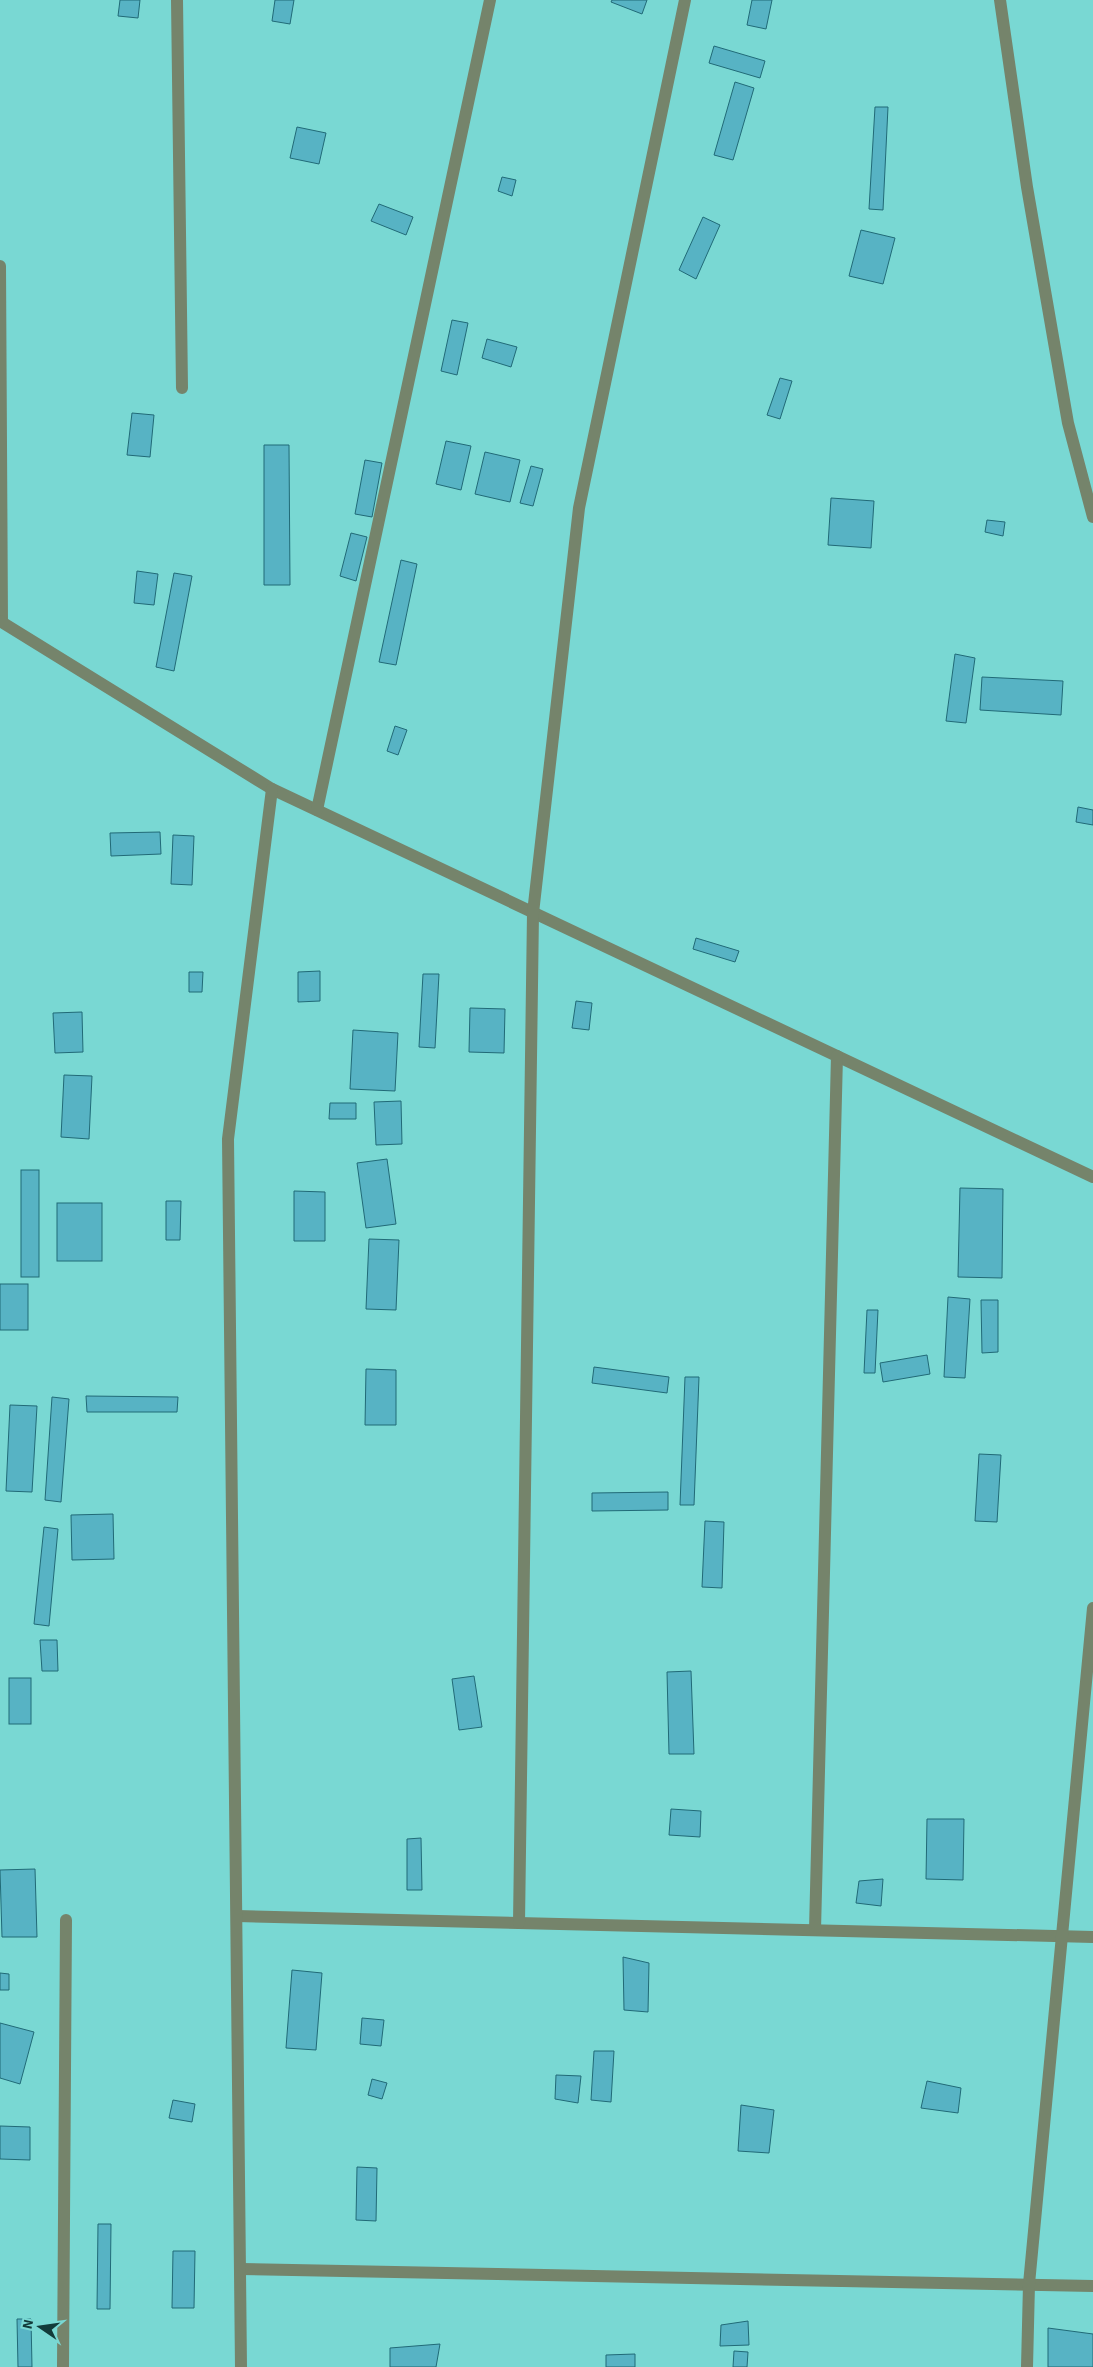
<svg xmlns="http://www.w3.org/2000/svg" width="1093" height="2367" viewBox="0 0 1093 2367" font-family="'Source Sans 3',sans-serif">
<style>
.building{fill:#57b3c4;stroke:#216a77}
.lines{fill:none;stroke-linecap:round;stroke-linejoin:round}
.minor{stroke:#75846b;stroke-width:12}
</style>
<rect width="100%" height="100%" fill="#79d8d3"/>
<!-- building -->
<g class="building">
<polygon points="120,0 140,0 138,18 118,16"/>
<polygon points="275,0 294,0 290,24 272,21"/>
<polygon points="612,0 647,0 642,14 611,2"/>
<polygon points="752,0 772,0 766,29 747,25"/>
<polygon points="714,46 765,61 760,78 709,63"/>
<polygon points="735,82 754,88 733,160 714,155"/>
<polygon points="875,107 888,107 883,210 869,209"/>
<polygon points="297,127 326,133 319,164 290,158"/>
<polygon points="502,177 516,180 512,196 498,191"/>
<polygon points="379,204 413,217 406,235 371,221"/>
<polygon points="703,217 720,225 696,279 679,270"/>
<polygon points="861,230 895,238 883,284 849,276"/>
<polygon points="452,320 468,323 457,375 441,371"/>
<polygon points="487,339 517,347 511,367 482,358"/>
<polygon points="780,378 792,381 780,419 767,415"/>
<polygon points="132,413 154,415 150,457 127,455"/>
<polygon points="446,441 471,446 461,490 436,484"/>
<polygon points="264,445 289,445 290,585 264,585"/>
<polygon points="485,452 520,460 510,502 475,494"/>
<polygon points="365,460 382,463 372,517 355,514"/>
<polygon points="531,466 543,469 533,506 520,503"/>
<polygon points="831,498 874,501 871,548 828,545"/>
<polygon points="987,520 1005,522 1003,536 985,532"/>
<polygon points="351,533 367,537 356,581 340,576"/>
<polygon points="401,560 417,564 396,665 379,662"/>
<polygon points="137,571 158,574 154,605 134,603"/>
<polygon points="174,573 192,576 174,671 156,667"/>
<polygon points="955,654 975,658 966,723 946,721"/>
<polygon points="982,677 1063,681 1061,715 980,710"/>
<polygon points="395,726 407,730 398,755 387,751"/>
<polygon points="1078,807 1093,810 1093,825 1076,822"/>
<polygon points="160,832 161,854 111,856 110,833"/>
<polygon points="173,835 194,836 192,885 171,884"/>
<polygon points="696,938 739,951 735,962 693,949"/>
<polygon points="320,971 320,1001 298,1002 298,972"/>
<polygon points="189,972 203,972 202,992 189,992"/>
<polygon points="423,974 439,974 435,1048 419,1047"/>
<polygon points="576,1001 592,1003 589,1030 572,1028"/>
<polygon points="470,1008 505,1009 504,1053 469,1052"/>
<polygon points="82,1012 83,1052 55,1053 53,1013"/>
<polygon points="353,1030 398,1033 395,1091 350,1089"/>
<polygon points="64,1075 92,1076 89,1139 61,1137"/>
<polygon points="401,1101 402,1144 376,1145 374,1102"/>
<polygon points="330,1103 356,1103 356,1119 329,1119"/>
<polygon points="387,1159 396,1224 366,1228 357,1163"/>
<rect x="21" y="1170" width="18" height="107"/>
<polygon points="960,1188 1003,1189 1002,1278 958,1277"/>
<polygon points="294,1191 325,1192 325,1241 294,1241"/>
<polygon points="166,1201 181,1201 180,1240 166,1240"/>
<rect x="57" y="1203" width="45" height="58"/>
<polygon points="369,1239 399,1240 396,1310 366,1309"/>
<rect x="0" y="1284" width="28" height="46"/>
<polygon points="948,1297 970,1299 965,1378 944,1377"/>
<polygon points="981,1300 998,1300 998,1352 982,1353"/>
<polygon points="867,1310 878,1310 875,1373 864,1373"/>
<polygon points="927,1355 930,1374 883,1382 880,1363"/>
<polygon points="594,1367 669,1377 667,1393 592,1383"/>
<polygon points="366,1369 396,1370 396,1425 365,1425"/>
<polygon points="685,1377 699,1377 694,1505 680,1505"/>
<polygon points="86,1396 178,1397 177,1412 87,1412"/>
<polygon points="52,1397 69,1399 61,1502 45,1500"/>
<polygon points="10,1405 37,1406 32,1492 6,1491"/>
<polygon points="979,1454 1001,1455 997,1522 975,1521"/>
<polygon points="668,1492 668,1510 592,1511 592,1493"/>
<polygon points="113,1514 114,1559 72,1560 71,1515"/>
<polygon points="705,1521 724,1522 722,1588 702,1587"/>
<polygon points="44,1527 58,1529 49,1626 34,1624"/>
<polygon points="40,1640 57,1640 58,1671 42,1671"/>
<polygon points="691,1671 694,1754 669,1754 667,1672"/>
<polygon points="474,1676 482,1727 459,1730 452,1679"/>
<rect x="9" y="1678" width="22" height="46"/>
<polygon points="671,1809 701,1811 700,1837 669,1835"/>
<polygon points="927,1819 964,1819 963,1880 926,1879"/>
<polygon points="421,1838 422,1890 407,1890 407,1839"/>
<polygon points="35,1869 37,1937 2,1937 0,1870"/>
<polygon points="883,1879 881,1906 856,1903 859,1881"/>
<polygon points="623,1957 649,1963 648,2012 624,2010"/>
<polygon points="292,1970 322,1973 316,2050 286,2048"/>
<polygon points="0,1973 9,1974 9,1990 0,1990"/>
<polygon points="362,2018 384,2020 381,2046 360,2044"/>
<polygon points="0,2023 34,2032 20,2084 0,2078"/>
<polygon points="594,2051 614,2051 611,2102 591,2100"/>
<polygon points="556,2075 581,2076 578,2103 555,2099"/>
<polygon points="372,2079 387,2083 382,2099 368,2095"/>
<polygon points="927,2081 961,2088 958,2113 921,2108"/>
<polygon points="173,2100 195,2104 192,2122 169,2118"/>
<polygon points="741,2105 774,2110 769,2153 738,2151"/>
<polygon points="0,2126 30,2127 30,2160 0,2159"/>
<polygon points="357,2167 377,2168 376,2221 356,2220"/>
<polygon points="98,2224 111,2224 110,2309 97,2309"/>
<polygon points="173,2251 195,2251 194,2308 172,2308"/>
<polygon points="17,2319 31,2319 32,2367 18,2367"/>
<polygon points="748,2321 749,2345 720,2346 721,2325"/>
<polygon points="1048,2328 1093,2334 1093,2367 1048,2367"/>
<polygon points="440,2344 436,2367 390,2367 390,2348"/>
<polygon points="734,2351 748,2352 747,2367 733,2367"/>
<polygon points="635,2354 635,2367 606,2367 606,2355"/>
</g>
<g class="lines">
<!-- minor -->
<g class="minor">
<polyline points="177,0 182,388"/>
<polyline points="1000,0 1027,187 1068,423 1093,517"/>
<polyline points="0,266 2,622"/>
<polyline points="0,621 272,789 1093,1177"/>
<polyline points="317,810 490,0"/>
<polyline points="237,1916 1093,1937"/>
<polyline points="519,1923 533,913 579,508 685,0"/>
<polyline points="815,1930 837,1056"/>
<polyline points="241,2269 1093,2286"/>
<polyline points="63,2367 66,1920"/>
<polyline points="241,2367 228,1139 272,789"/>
<polyline points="1027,2367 1029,2284 1093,1608"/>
</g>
</g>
<!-- north arrow -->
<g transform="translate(40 2327) rotate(283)" stroke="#79d8d3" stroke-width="4" paint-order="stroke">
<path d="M0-4L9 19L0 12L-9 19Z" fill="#123b3a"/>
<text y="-8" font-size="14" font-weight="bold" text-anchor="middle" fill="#123b3a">N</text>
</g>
</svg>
